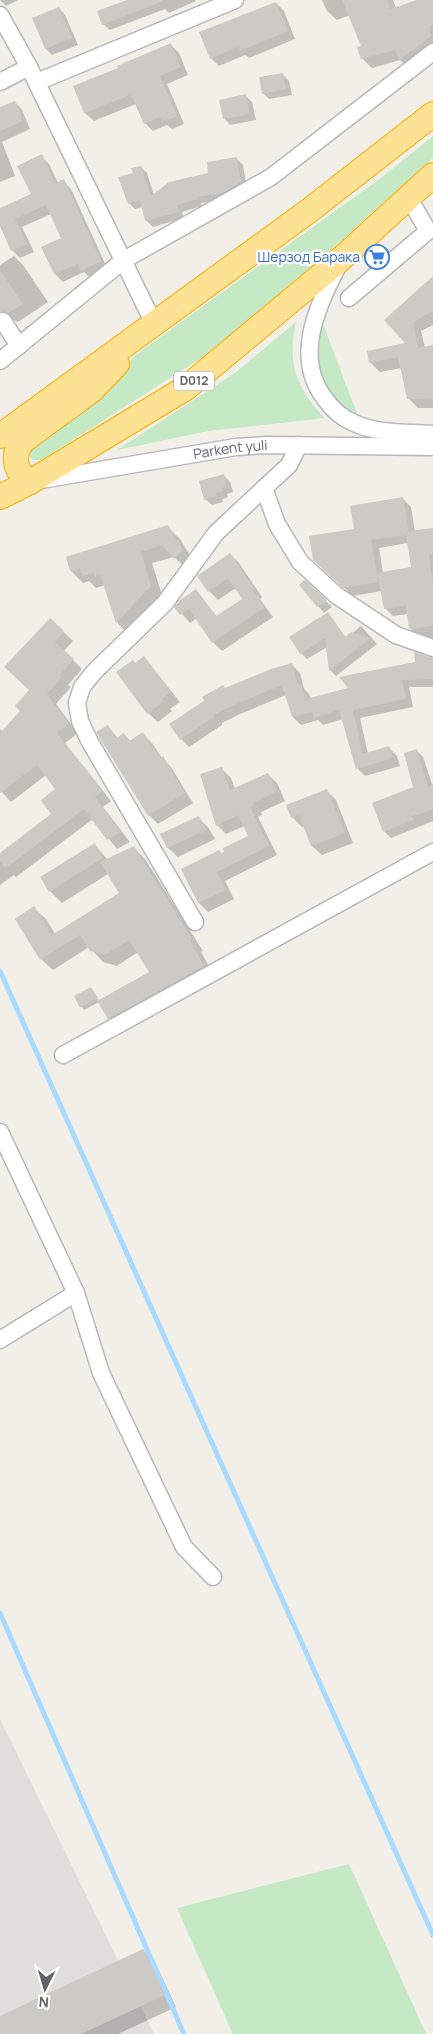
<svg xmlns="http://www.w3.org/2000/svg" width="433" height="2034" viewBox="0 0 433 2034" font-family="Manrope,sans-serif">
<style>
.industrial{fill:#e0deda}
.green{fill:#c5e8c5}
.shadow{fill:#0003;fill-rule:evenodd}
.lines{fill:none;stroke-linecap:round;stroke-linejoin:round}
.stream{stroke:#aadaff;stroke-width:5}
.building{fill:#cccac5}
.minor-casing{stroke:#b5b8bc;stroke-width:19}
.highway-casing{stroke:#f9ab00;stroke-width:26}
.minor{stroke:#fff;stroke-width:16}
.highway{stroke:#fde293;stroke-width:24}
.labels{text-anchor:middle;stroke-width:4.5;stroke-linejoin:round;paint-order:stroke}
.shield{fill:#fff;stroke:#8f9295;stroke-width:1}
.shield-label{font-size:12px;font-weight:bold;fill:#5f6368}
.shop-label{font-size:14px;fill:#366cbe;stroke:#fff;text-anchor:end}
.street-label{font-size:14px;fill:#5f6368;stroke:#fff}
</style>
<rect width="100%" height="100%" fill="#f1efe8"/>
<!-- industrial -->
<polygon class="industrial" points="0,1719 154,2034 0,2034"/>
<!-- green -->
<g class="green">
<polygon points="433,136 433,158 257,316 214,350 41,460 34,460 29,457 29,447 110,386 134,356 381,178"/>
<path d="M296,322C287,363 296,389 325,418L208,431L117,450L235,373Z"/>
<path d="M323,324L358,416C320,396 311,363 323,324Z"/>
<polygon points="349,1864 426,2034 233,2034 177,1908"/>
</g>
<!-- shadow -->
<g class="shadow">
<polygon points="0,0 18,0 6,6"/>
<polygon points="130,0 195,0 196,1 169,13 165,9 110,30 103,24"/>
<polygon points="322,0 393,0 396,8 421,0 433,0 433,53 410,70 400,60 372,68 362,58 363,47 350,15 337,20 327,11"/>
<polygon points="276,3 284,11 295,39 249,58 245,55 219,66 211,58"/>
<polygon points="59,8 65,15 78,45 52,55 46,49 34,19"/>
<polygon points="171,45 179,53 188,75 167,84 184,124 172,129 167,125 153,131 145,123 136,104 94,121 85,113 75,87"/>
<polygon points="283,75 289,81 292,95 269,99 263,93"/>
<polygon points="246,96 252,102 256,120 230,125 224,118"/>
<polygon points="15,102 22,110 30,129 2,142 15,176 0,182 0,108"/>
<polygon points="41,156 49,164 58,183 63,181 71,189 108,270 90,278 84,272 63,282 55,274 43,247 62,239 51,214 22,227 34,252 20,258 12,250 0,223 0,209 33,195"/>
<polygon points="237,159 243,165 247,189 229,199 201,203 202,206 182,212 184,218 153,227 146,220 143,207 135,209 129,203 134,173 141,167 147,173 154,195 210,174"/>
<polygon points="14,256 23,265 48,302 18,322 13,320 7,322 0,334 0,265"/>
<polygon points="433,278 433,325 421,331 425,348 433,346 433,408 418,408 408,398 402,368 380,372 370,362 407,344 386,320"/>
<polygon points="224,476 230,482 233,492 227,494 228,497 222,499 223,502 212,505 205,499"/>
<path d="M403,499L411,507L415,532L433,529V642L418,637L410,628L408,614L393,616L385,608L382,591L353,596L323,568L355,530ZM408,543L412,568L383,573L379,548Z"/>
<polygon points="168,527 180,539 194,562 187,569 174,557 152,563 163,598 128,634 117,622 105,585 96,588 89,581 83,583 71,571"/>
<polygon points="230,554 239,563 262,597 260,599 273,617 222,651 213,642 197,618 190,623 176,607 196,590 217,617 244,599 236,588 218,600 209,591"/>
<polygon points="326,601 332,607 324,613 318,606"/>
<polygon points="328,613 346,638 361,626 377,644 336,676 330,670 327,647 307,659 301,653"/>
<polygon points="50,619 73,641 64,651 82,669 68,685 71,687 56,704 78,733 65,743 111,801 103,807 130,842 117,849 93,819 16,877 14,875 0,885 0,854 53,814 57,789 46,775 11,802 0,790 0,729 3,732 22,711 31,690"/>
<polygon points="144,657 180,702 170,709 172,711 158,722 148,713 135,664"/>
<polygon points="433,658 433,687 409,687 413,707 360,718 368,754 389,748 397,756 400,766 365,776 357,768 343,719 323,725 318,720 301,725 293,717 286,695 240,714 222,723 222,725 189,747 181,739 225,689 291,664 300,673 304,689 309,694 311,699 350,688 416,663"/>
<polygon points="108,727 118,738 124,734 131,742 143,734 152,743 162,758 171,767 193,803 158,824 149,815"/>
<polygon points="417,751 423,757 433,787 433,821 391,838 384,831 415,787"/>
<polygon points="222,769 231,778 235,789 268,774 277,783 285,801 261,812 262,815 258,817 277,855 225,881 234,899 208,912 199,903 182,869 222,854 250,837 245,826 226,834 217,825"/>
<polygon points="327,791 336,800 353,843 322,855 312,846 305,826 302,827 293,818 288,806"/>
<polygon points="198,818 208,827 215,839 178,857 168,848 162,834"/>
<polygon points="95,845 108,860 134,848 145,859 203,951 201,952 215,977 120,1030 108,1018 99,1002 84,1010 75,997 91,988 99,1001 151,972 138,952 117,966 103,962 89,947 53,970 41,959 34,908 46,919 55,934 121,893 108,874 62,903 50,891"/>
<polygon points="143,1950 155,1962 176,2007 118,2034 0,2034 0,2017"/>
</g>
<g class="lines">
<!-- stream -->
<g class="stream">
<polyline points="0,971 433,1935"/>
<polyline points="0,1613 184,2034"/>
</g>
</g>
<!-- building -->
<g class="building">
<polygon points="127,0 163,0 163,1 102,25 97,11"/>
<polygon points="342,0 387,0 390,9 417,0 433,0 433,24 429,26 431,36 399,61 395,50 361,59 357,47 361,46"/>
<polygon points="276,2 288,31 240,51 238,47 210,59 199,32"/>
<polygon points="59,7 72,38 45,49 32,18"/>
<polygon points="171,43 181,67 160,76 177,116 162,122 160,117 144,124 132,97 131,98 130,95 84,113 73,86 118,68 117,66"/>
<polygon points="283,73 286,89 262,94 259,77"/>
<polygon points="246,94 250,114 223,119 219,100"/>
<polygon points="15,101 23,121 0,131 0,107"/>
<polygon points="42,154 55,183 64,179 101,261 81,271 78,264 54,274 41,247 61,238 46,205 15,219 27,244 11,251 0,226 0,208 31,194 17,166"/>
<polygon points="237,157 241,182 222,193 196,197 197,199 177,205 178,212 145,221 140,200 128,204 118,177 133,173 131,168 141,166 151,196 169,182 208,173 207,162"/>
<polygon points="0,270 23,304 8,313 0,312"/>
<polygon points="433,276 433,311 413,322 418,348 433,345 433,400 407,399 398,357 369,363 367,351 405,343 384,320"/>
<polygon points="224,474 227,486 222,488 223,491 216,493 217,496 204,500 199,481"/>
<polygon points="403,497 409,531 433,528 433,554 429,554 433,583 433,626 409,629 406,605 384,609 377,573 411,567 406,535 371,540 378,582 343,588 313,560 309,536 354,529 350,506"/>
<polygon points="168,525 183,550 174,559 162,545 141,552 151,586 116,623 100,575 95,576 94,573 83,576 80,568 70,571 66,557"/>
<polygon points="230,553 254,588 252,589 265,607 212,643 189,609 180,615 174,607 179,601 196,589 216,616 242,599 228,578 208,592 197,576"/>
<polygon points="305,580 327,600 317,607 299,585"/>
<polygon points="328,612 345,637 351,632 371,638 329,671 325,638 300,654 289,637"/>
<polygon points="50,618 64,631 55,642 74,659 60,675 62,677 47,694 69,724 57,733 103,791 95,797 121,832 107,840 84,809 6,868 0,862 0,853 51,814 41,800 55,789 37,765 0,793 0,733 20,711 15,706 29,690 4,667"/>
<polygon points="414,652 433,658 433,679 402,680 406,699 353,710 363,754 389,746 393,758 356,769 339,710 314,718 312,712 292,717 282,685 231,706 214,715 215,716 180,740 169,724 204,701 202,697 223,685 225,688 271,669 292,663 298,685 301,684 306,699 348,688 339,677 415,662"/>
<polygon points="144,656 171,692 162,699 164,701 147,714 116,672 133,660 135,663"/>
<polygon points="108,725 116,738 124,733 129,741 143,732 160,758 163,756 185,793 148,816 96,732"/>
<polygon points="417,749 428,787 433,785 433,810 412,816 414,820 383,832 372,803 413,787 404,753"/>
<polygon points="222,767 230,790 268,773 277,791 253,803 254,805 250,807 269,846 217,872 226,890 198,903 181,869 219,850 221,853 224,852 223,848 248,836 238,815 216,826 200,774"/>
<polygon points="327,789 345,833 311,846 299,815 291,818 286,805"/>
<polygon points="199,816 207,830 167,848 160,834"/>
<polygon points="95,843 103,858 49,892 40,877"/>
<polygon points="134,846 192,939 190,940 204,966 108,1019 97,1001 149,972 129,940 105,955 90,951 80,935 40,960 15,919 34,906 52,935 119,893 100,862"/>
<polygon points="91,987 98,998 80,1008 74,996"/>
<polygon points="143,1949 165,1995 81,2034 0,2034 0,2016"/>
</g>
<g class="lines">
<defs>
<g id="minor">
<polyline points="0,15 29,67 154,324"/>
<polyline points="0,82 29,67"/>
<polyline points="37,82 235,0"/>
<path d="M338,266C317,306 293,358 325,399C332,409 342,418 354,423C377,434 408,432 433,434"/>
<polyline points="349,298 428,231 409,198"/>
<polyline points="3,321 19,346"/>
<polyline points="0,361 124,260 271,177 433,52"/>
<path id="s1" d="M41,480L236,447L267,445L433,447"/>
<polyline points="264,488 277,524 300,562 336,595 396,635 433,648"/>
<polyline points="195,922 90,742 80,721 77,703 82,687 94,672 165,603 216,533 289,465 299,445"/>
<polyline points="63,1055 433,852"/>
<polyline points="0,1132 76,1293 101,1373 184,1547 213,1577"/>
<polyline points="0,1340 76,1293"/>
</g>
<g id="highway">
<polyline points="0,436 310,210 433,114"/>
<path d="M30,482C15,472 10,454 24,440L92,390L117,364"/>
<polyline points="0,497 30,482 186,388 342,258 433,175"/>
</g>
</defs>
<!-- minor casing -->
<use href="#minor" class="minor-casing"/>
<!-- highway casing -->
<use href="#highway" class="highway-casing"/>
<!-- minor -->
<use href="#minor" class="minor"/>
<!-- highway -->
<use href="#highway" class="highway"/>
</g>
<!-- icons -->
<defs>
<symbol id="supermarket-ring" viewBox="-11 -11 22 22"><circle r="9.5" fill="#fff" stroke="#3f7fe0" stroke-width="1.5"/><path d="M-6-5.5h2.5l.6 2H6L4.5 2H-2.5L-4.4-4H-6ZM-1.5 3.2a1.3 1.3 0 1 0 .1 0ZM3 3.2a1.3 1.3 0 1 0 .1 0Z" fill="#3f7fe0"/></symbol>
</defs>
<g fill-rule="evenodd">
<use href="#supermarket-ring" x="363" y="243" width="28" height="28"/>
</g>
<g class="labels">
<!-- shield labels -->
<rect class="shield" x="174" y="371.5" width="40" height="19" rx="4"/>
<g class="shield-label">
<text x="194" y="385">D012</text>
</g>
<!-- shop labels -->
<g class="shop-label">
<text x="360" y="262">Шерзод Барака</text>
</g>
<!-- street labels -->
<g class="street-label">
<text dy="5" stroke="none"><textPath href="#s1" startOffset="192">Parkent yuli</textPath></text>
</g>
</g>
<!-- north arrow -->
<g transform="translate(45 1989) rotate(185)" stroke="#ffffff" stroke-width="4" paint-order="stroke">
<path d="M0-4L9 19L0 12L-9 19Z" fill="#5f6368"/>
<text y="-8" font-size="14" font-weight="bold" text-anchor="middle" fill="#5f6368">N</text>
</g>
</svg>
